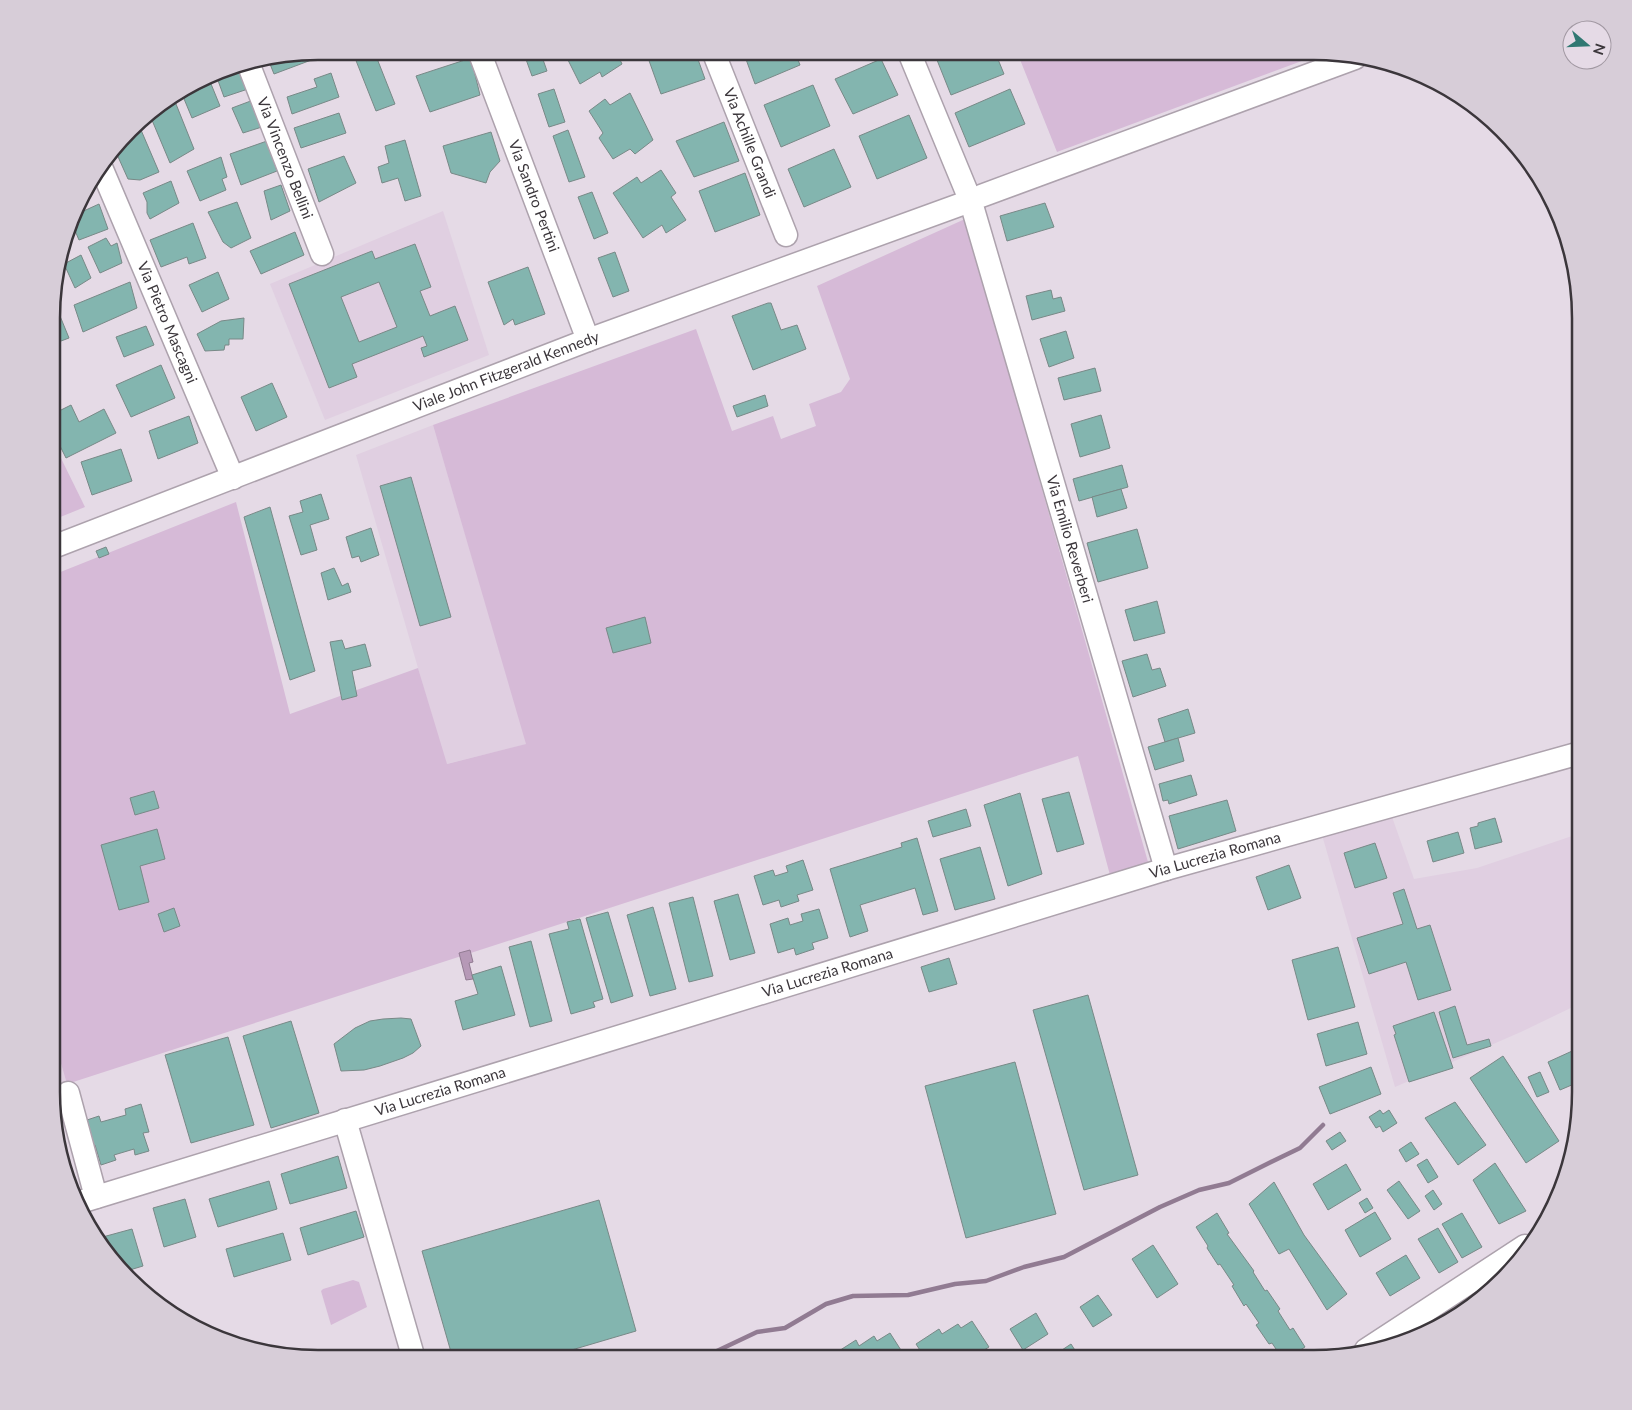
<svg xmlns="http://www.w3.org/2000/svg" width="1632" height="1410" viewBox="0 0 1632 1410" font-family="Lato,sans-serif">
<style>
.built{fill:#e0cfe1}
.green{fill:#d6bad7}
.water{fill:#b699b7;stroke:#917b92}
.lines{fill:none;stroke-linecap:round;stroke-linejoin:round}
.stream{stroke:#917b92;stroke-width:4.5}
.building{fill:#83b5af;stroke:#788987;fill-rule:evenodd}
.minor-casing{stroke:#ada2ad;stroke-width:25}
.minor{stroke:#fff;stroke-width:22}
.labels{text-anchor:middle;stroke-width:4;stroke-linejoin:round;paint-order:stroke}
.street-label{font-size:15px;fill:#3b363b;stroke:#e5dae6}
.rim{fill:none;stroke:#3b363b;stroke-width:2.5}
</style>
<rect width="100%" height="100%" fill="#e5dae6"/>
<!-- built -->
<g class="built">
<polygon points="443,211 489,355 325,420 270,284"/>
<polygon points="433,425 527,744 446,764 356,455"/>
<polygon points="1391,814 1414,879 1477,868 1581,833 1581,1003 1523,1031 1395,1087 1322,835"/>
<polygon points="52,1033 67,1084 52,1089"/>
</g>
<!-- green -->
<g class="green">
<polygon points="1017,52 1326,52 1057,152"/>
<polygon points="965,219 1148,862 1110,875 1078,756 67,1084 52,1033 53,735 59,733 53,709 53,575 236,502 290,714 418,668 447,764 526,744 433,425 696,329 732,431 773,416 781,439 816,426 809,404 841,392 850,379 817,286"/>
<polygon points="53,442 85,507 53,520"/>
<polygon points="353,1280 359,1282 367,1307 331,1325 321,1291 323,1289"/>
</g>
<!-- water -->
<polygon class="water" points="470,950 473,962 469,963 473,979 466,980 459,953"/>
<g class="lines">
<!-- stream -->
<polyline class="stream" points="700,1359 757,1332 785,1328 826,1304 853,1296 908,1295 955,1284 986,1281 1024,1267 1064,1257 1160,1207 1199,1190 1229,1183 1267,1164 1300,1148 1323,1125"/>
</g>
<!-- building -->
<g class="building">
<polygon points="357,51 374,51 395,104 376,111 353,53"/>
<polygon points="523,51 540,51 547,71 532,76"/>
<polygon points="570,51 616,51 622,64 602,77 600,72 580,84 567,58 572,54"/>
<polygon points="658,51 695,51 705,79 661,94 647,55"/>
<polygon points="743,51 795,52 800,65 755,84"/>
<polygon points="311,52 314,59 274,74 268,59"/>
<polygon points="958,52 995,52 1004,74 951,95 937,60"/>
<polygon points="471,58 480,95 430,112 416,76"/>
<polygon points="881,59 898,95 853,114 835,79"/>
<polygon points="243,65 251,88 224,97 216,75"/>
<polygon points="331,73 339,97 292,114 287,97 317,87 314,79"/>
<polygon points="209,79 220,106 192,118 182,94"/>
<polygon points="813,85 830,126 781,147 764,105"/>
<polygon points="554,89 565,122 549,127 538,94"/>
<polygon points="1010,89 1025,124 969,147 955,113"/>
<polygon points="630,93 653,140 635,154 630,149 613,159 599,138 603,133 589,111 605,99 610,105"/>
<polygon points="174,99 194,149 170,163 149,113"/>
<polygon points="256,99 265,126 243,133 232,108"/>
<polygon points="339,113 346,133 301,148 294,128"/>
<polygon points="909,115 927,158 877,179 859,136"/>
<polygon points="724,122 739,161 694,177 676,141"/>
<polygon points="138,123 159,172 140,180 128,179 115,150"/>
<polygon points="568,130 585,177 569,182 553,136"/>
<polygon points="491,132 500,161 490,172 486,183 451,173 443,146"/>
<polygon points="405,140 421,196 405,201 398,178 382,183 378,167 389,163 385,146"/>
<polygon points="267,141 277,171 241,185 230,154"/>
<polygon points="834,149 851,187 804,207 788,169"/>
<polygon points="344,156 356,183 319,202 308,169"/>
<polygon points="221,157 227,177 222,179 226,190 200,201 187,171"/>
<polygon points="661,170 676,193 671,197 686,220 666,233 662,225 643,238 613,193 637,177 641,183"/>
<polygon points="745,173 760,215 715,232 699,191"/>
<polygon points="171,181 179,203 150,219 147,213 147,202 143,193"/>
<polygon points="281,185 290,211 271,220 264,191"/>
<polygon points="592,192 608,233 594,239 578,197"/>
<polygon points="237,202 251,238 231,248 223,242 208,212"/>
<polygon points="1045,203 1054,227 1007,241 1000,216"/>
<polygon points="99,204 108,229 79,240 73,226 77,214"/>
<polygon points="193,223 206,258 189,264 187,257 161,267 150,240"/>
<polygon points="295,232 304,255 261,274 250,251"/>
<polygon points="106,238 111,246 117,243 122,263 100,273 88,247"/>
<path d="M415,244L431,287L420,291L430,316L455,306L468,340L424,357L421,348L427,346L423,336L352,364L357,377L329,388L289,284L372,251L375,259ZM379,282L397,327L359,342L341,297Z"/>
<polygon points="615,252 629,291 613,297 598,258"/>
<polygon points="81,255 91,278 75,288 64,264"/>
<polygon points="528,267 545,314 515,325 513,319 504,325 488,282"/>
<polygon points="218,272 229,299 202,312 189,285"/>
<polygon points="130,282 137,308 83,332 74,305"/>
<polygon points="1051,290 1053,299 1061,297 1065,311 1032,320 1026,296"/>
<polygon points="768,303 771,303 781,330 797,325 806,349 753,370 732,316"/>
<polygon points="60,316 69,338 53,344 53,319"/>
<polygon points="244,318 243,339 229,339 229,345 225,345 224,350 205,351 197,334 221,321"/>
<polygon points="146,326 154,345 124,357 116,337"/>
<polygon points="1066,331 1074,358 1049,367 1040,339"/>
<polygon points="161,365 175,398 131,417 116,385"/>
<polygon points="1095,368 1101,391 1064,400 1058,378"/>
<polygon points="272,383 287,417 256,431 241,397"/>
<polygon points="765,395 768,406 737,417 733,406"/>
<polygon points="71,405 79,422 104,409 116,433 66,458 53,432 53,414"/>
<polygon points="1101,415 1110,448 1080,457 1071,424"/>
<polygon points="189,416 198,443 158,459 149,431"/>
<polygon points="121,449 132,481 92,495 81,462"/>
<polygon points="1122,465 1128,487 1079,501 1073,479"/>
<polygon points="411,477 451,617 420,626 380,486"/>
<polygon points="1121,489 1127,508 1097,517 1092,497"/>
<polygon points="321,494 329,519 310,525 317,550 301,555 289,516 303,512 300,501"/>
<polygon points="270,507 315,671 290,680 244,517"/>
<polygon points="371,528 379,555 361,562 359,556 352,558 346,537"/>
<polygon points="1137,529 1148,568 1098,582 1087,543"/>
<polygon points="106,547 109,554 99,558 96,551"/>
<polygon points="334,568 342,586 348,583 351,592 328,600 321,573"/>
<polygon points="1157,601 1165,633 1134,641 1125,610"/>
<polygon points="645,617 651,643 613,653 606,628"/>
<polygon points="342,640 345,649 365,644 371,666 352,671 357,696 342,700 330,642"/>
<polygon points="1147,654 1152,670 1160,668 1166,686 1133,697 1122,661"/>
<polygon points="1188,709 1195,733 1165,742 1158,719"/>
<polygon points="1178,738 1184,761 1155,770 1148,747"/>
<polygon points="1191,775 1197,795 1169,804 1168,800 1163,801 1159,784"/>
<polygon points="154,791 159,808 135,815 130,798"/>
<polygon points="1069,792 1084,844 1057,852 1042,799"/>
<polygon points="1020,793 1042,874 1008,886 984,805"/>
<polygon points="1227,800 1236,831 1178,849 1169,816"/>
<polygon points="966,809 971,826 933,837 928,821"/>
<polygon points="1495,818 1502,842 1475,849 1470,828 1478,826 1478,823"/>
<polygon points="157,829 165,859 140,866 149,902 119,910 101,845"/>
<polygon points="1458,832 1464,853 1433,862 1427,841"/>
<polygon points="917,838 938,911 923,915 915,888 860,905 868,931 850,937 830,869 902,847 901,843"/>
<polygon points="1375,843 1387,878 1355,888 1344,853"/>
<polygon points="980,847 995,899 955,910 940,859"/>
<polygon points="803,860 813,890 797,895 799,901 781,907 779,900 763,905 754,876 773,870 775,876 788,872 786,866"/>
<polygon points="1289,865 1301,898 1268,910 1256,877"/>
<polygon points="1404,889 1417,929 1430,925 1451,990 1418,1000 1406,962 1369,974 1357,938 1403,924 1393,893"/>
<polygon points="738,894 755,953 730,960 714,901"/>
<polygon points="693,897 713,976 689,982 669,903"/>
<polygon points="653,907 676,989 650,996 627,915"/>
<polygon points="174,908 180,926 164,932 158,914"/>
<polygon points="819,909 828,938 812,943 814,949 796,955 794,948 778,953 770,924 788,918 790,925 803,921 801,914"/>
<polygon points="608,912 633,996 611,1003 586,918"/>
<polygon points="580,919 603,999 593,1002 595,1007 571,1014 549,934 569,929 567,922"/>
<polygon points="531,941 552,1021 530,1027 509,947"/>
<polygon points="1338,947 1355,1007 1308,1020 1292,960"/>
<polygon points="949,958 957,984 929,992 921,967"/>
<polygon points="501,966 515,1015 463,1030 455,1001 478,994 472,975"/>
<polygon points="1088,995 1138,1175 1084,1190 1033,1010"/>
<polygon points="1455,1006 1467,1045 1489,1039 1491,1046 1453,1058 1439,1012"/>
<polygon points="1434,1012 1453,1068 1409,1082 1394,1035 1396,1034 1393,1026"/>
<polygon points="401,1018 411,1019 421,1046 413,1053 403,1058 380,1066 364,1070 341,1071 334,1044 355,1028 370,1021 383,1019"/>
<polygon points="291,1021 319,1113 271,1128 243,1036"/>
<polygon points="1358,1022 1367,1054 1326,1066 1317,1034"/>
<polygon points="228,1037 254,1125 191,1143 165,1055"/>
<polygon points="1581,1047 1581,1081 1560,1090 1548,1062"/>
<polygon points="1503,1056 1559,1141 1526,1163 1470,1078"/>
<polygon points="1015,1062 1056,1214 966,1238 925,1086"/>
<polygon points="1371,1067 1381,1094 1330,1114 1319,1087"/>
<polygon points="1540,1072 1549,1092 1537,1097 1528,1077"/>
<polygon points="1455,1102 1486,1145 1458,1165 1425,1118"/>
<polygon points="141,1104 149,1132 143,1133 149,1151 135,1155 134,1149 114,1155 116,1160 101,1165 95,1145 92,1146 84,1121 99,1116 101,1122 126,1115 125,1109"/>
<polygon points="1380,1110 1383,1114 1389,1110 1397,1123 1383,1132 1380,1126 1376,1128 1369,1117"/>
<polygon points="1340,1132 1346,1141 1332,1150 1326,1141"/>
<polygon points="1411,1142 1419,1154 1406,1162 1399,1150"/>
<polygon points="338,1156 347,1188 290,1204 281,1174"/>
<polygon points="1427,1159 1438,1177 1428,1183 1417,1165"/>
<polygon points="1495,1163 1526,1211 1499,1224 1473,1180"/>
<polygon points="1346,1164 1361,1190 1328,1210 1313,1184"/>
<polygon points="269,1181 277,1209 218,1227 209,1199"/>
<polygon points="1399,1181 1420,1211 1408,1219 1387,1190"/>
<polygon points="1274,1182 1304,1235 1347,1294 1327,1310 1289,1249 1279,1254 1249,1204"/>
<polygon points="1433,1190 1442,1204 1434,1210 1425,1196"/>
<polygon points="1367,1198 1373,1208 1365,1213 1359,1203"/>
<polygon points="185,1199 196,1237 164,1247 153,1208"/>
<polygon points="599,1200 636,1331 541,1359 453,1359 422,1251"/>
<polygon points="356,1211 364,1237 308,1255 300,1228"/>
<polygon points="1375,1212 1391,1239 1360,1257 1345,1230"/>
<polygon points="1217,1213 1229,1233 1227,1234 1254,1271 1253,1272 1265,1291 1267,1290 1280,1309 1278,1311 1290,1330 1293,1328 1305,1347 1288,1358 1282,1358 1272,1343 1269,1344 1256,1325 1259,1323 1246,1304 1244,1306 1232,1286 1234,1285 1220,1264 1218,1265 1207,1248 1208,1246 1196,1227"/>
<polygon points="1462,1213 1482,1247 1462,1258 1442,1224"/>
<polygon points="1438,1228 1458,1262 1439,1273 1418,1239"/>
<polygon points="132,1229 143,1266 123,1272 99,1238"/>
<polygon points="283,1233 291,1260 234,1277 226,1249"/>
<polygon points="1153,1245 1178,1284 1157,1298 1132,1259"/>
<polygon points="1406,1255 1420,1278 1390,1296 1376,1273"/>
<polygon points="1098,1295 1112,1315 1093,1327 1080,1307"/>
<polygon points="1036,1313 1048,1334 1023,1350 1010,1329"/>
<polygon points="972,1321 989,1347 971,1358 966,1357 964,1358 925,1358 916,1344 939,1329 942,1334 958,1324 961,1328"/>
<polygon points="890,1333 906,1358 833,1358 831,1356 856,1340 859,1346 874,1336 877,1341"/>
<polygon points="1071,1344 1080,1358 1050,1358"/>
</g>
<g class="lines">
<defs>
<g id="minor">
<path id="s1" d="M479,51L588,340"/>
<path id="s2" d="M713,51L786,235"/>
<polyline points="909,52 966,190"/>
<path id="s3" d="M248,63L322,254"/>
<path id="s4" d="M101,167L233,478"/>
<polyline points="981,196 1355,58"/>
<path id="s5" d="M973,209L1166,869"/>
<path id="s6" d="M53,547L588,340L962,204"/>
<polyline points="68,1093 96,1197"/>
<polyline points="345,1120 414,1359"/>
<path id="s7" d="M77,1203L1166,869L1580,753"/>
<polyline points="1366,1350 1525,1246"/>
</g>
</defs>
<!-- minor casing -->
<use href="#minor" class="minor-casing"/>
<!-- minor -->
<use href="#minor" class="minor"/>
</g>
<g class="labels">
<!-- street labels -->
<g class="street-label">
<text dy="5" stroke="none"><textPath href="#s2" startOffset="99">Via Achille Grandi</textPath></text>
<text dy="5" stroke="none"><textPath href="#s3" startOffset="102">Via Vincenzo Bellini</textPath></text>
<text dy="5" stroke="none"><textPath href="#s1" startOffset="155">Via Sandro Pertini</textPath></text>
<text dy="5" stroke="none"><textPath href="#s4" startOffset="169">Via Pietro Mascagni</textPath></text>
<text dy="5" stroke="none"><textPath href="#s6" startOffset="486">Viale John Fitzgerald Kennedy</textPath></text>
<text dy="5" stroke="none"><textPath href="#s5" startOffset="344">Via Emilio Reverberi</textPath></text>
<text dy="5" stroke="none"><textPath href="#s7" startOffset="1190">Via Lucrezia Romana</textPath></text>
<text dy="5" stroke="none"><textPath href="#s7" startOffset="785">Via Lucrezia Romana</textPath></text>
<text dy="5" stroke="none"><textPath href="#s7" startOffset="380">Via Lucrezia Romana</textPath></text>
</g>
</g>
<!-- crop -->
<path d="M0 0H1632V1410H0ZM318 60H1314A258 258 0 0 1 1572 318V1092A258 258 0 0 1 1314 1350H318A258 258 0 0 1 60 1092V318A258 258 0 0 1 318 60Z" fill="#d7cdd8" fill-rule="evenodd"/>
<path class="rim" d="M318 60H1314A258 258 0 0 1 1572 318V1092A258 258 0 0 1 1314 1350H318A258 258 0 0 1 60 1092V318A258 258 0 0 1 318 60Z"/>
<!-- north arrow -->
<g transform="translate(1587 45) rotate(109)"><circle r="24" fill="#e5dae6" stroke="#a198a2"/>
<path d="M0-4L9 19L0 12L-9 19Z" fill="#307872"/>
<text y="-8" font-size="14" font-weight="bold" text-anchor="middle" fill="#3b363b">N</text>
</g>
</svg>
